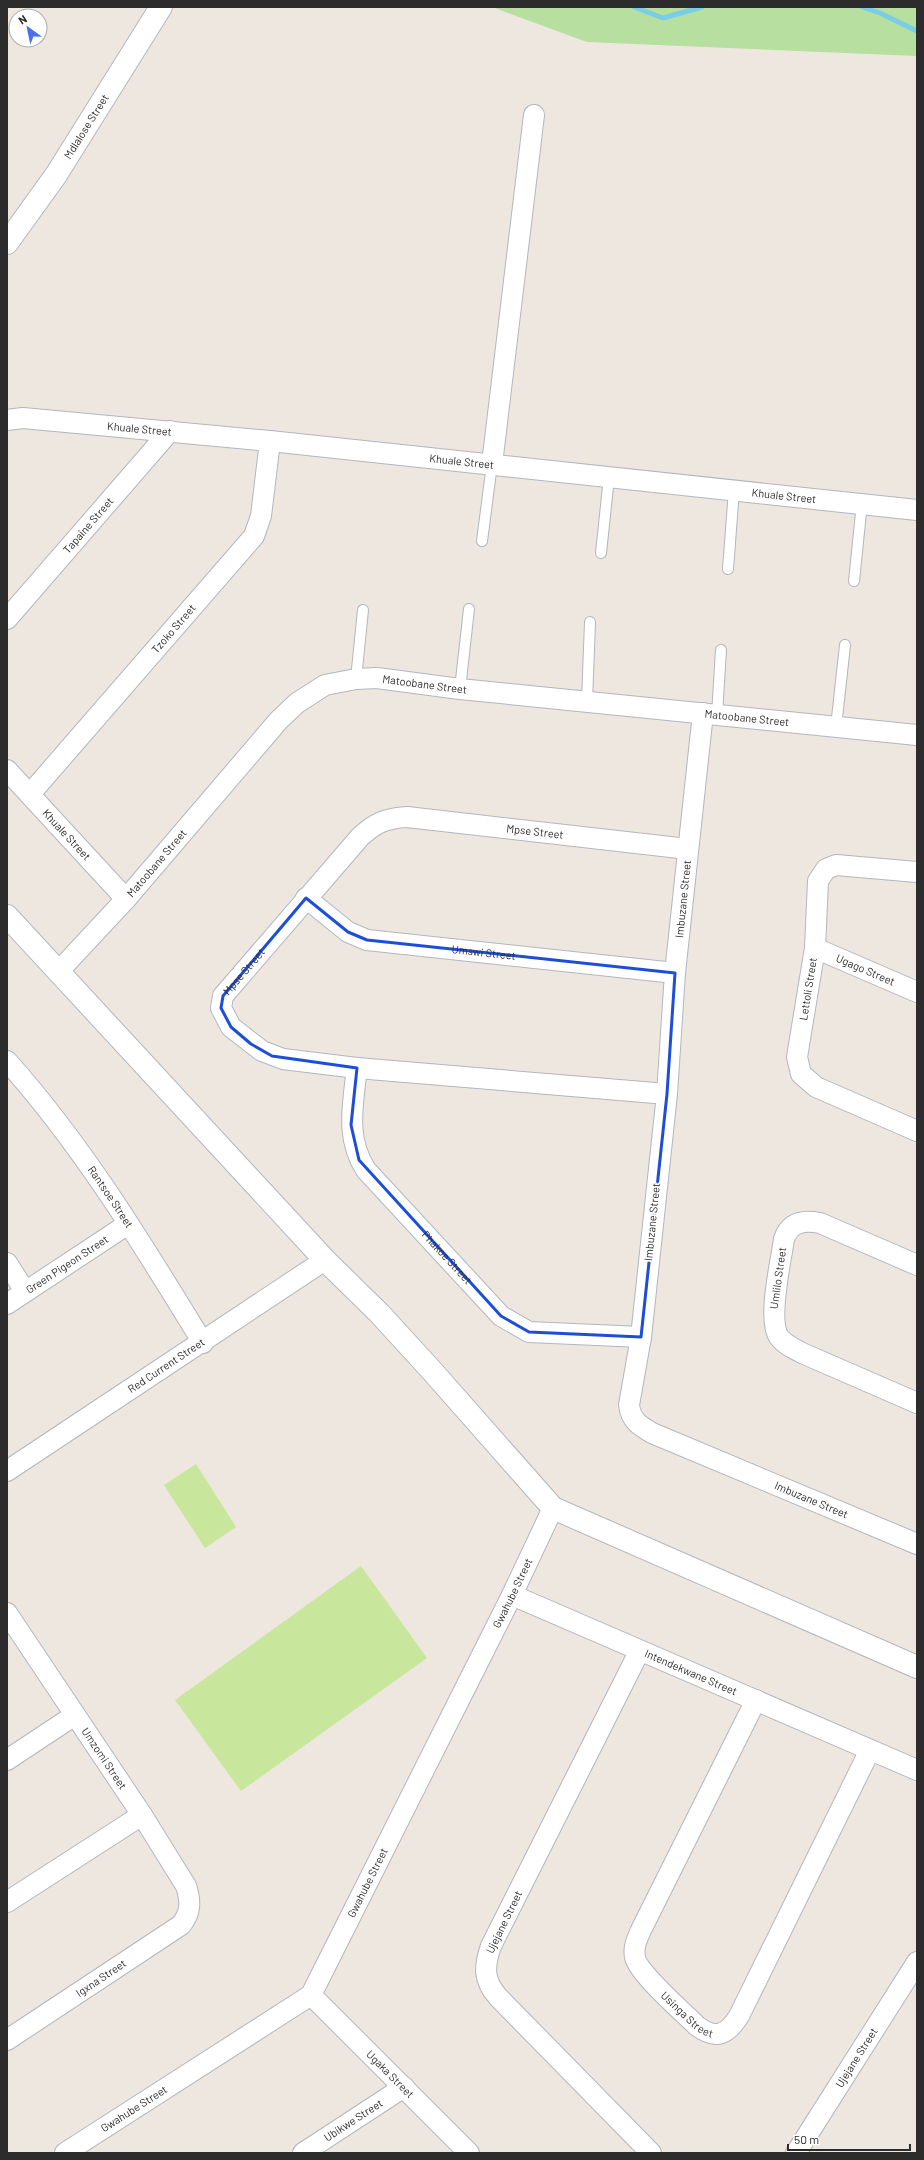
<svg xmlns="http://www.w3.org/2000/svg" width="924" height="2160" viewBox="0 0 924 2160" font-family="Barlow,sans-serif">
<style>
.green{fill:#b7dfa0}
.pitch{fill:#c8e69c}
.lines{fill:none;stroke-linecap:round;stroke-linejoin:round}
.stream{stroke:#7acde7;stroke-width:5}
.service-casing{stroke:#b3b6be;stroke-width:12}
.minor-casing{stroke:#b3b6be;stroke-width:22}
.tertiary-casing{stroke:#b3b6be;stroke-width:24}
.service{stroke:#fff;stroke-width:10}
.minor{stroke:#fff;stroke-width:20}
.tertiary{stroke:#fff;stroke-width:22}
.marked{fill:none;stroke:#1d4ed8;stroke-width:3;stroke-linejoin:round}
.labels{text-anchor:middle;stroke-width:3.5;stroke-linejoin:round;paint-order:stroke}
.street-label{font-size:11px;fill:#2c2c2c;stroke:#fff}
</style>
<rect width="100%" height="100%" fill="#ede7df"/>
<!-- green -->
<polygon class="green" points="492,7 917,7 917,56 587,42"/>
<!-- pitch -->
<g class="pitch">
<polygon points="196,1464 236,1527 205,1548 164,1485"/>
<polygon points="361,1566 427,1658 241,1791 175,1700"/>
</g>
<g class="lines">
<!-- stream -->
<g class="stream">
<polyline points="634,7 663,18 702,7"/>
<polyline points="862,7 880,13 917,31"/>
</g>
<defs>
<g id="service">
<polyline points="482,541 492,464"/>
<polyline points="601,553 609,477"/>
<polyline points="728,569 734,490"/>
<polyline points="854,581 862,503"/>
<polyline points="356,679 363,610"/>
<polyline points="460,689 469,609"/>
<polyline points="587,701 590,622"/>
<polyline points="717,715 721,650"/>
<polyline points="836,727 845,645"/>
</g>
<g id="minor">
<path id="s1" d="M7,420L23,418L270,441L917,510"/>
<polyline points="492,464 534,115"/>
<path id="s2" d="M7,619L170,431"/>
<path id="s3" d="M703,713L675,973L667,1094L641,1337L629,1405C631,1421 640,1426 652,1433L917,1544"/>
<path id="s4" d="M7,770L126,899"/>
<path id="s5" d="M30,794L254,536L261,516L270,441"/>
<polyline points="917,872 836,865 826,869 818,881 815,948 797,1057 801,1074 816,1087 917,1131"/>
<path id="s6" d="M306,898L348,932L367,940L675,973"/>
<path id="s7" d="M815,948L917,992"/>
<path id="s8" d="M58,972L126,899L279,720L297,703L325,685L356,679L377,678L460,689L917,735"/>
<path id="s9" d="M7,1061C83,1146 143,1245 203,1343"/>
<path id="s10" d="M357,1068C353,1104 345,1138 366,1170L501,1316L529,1332L641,1337"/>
<path id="s11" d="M667,1094L357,1068L283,1059L262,1051L231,1027L221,1008L223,996L360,837C375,823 386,818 407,817L688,849"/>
<polyline points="7,1263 25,1291"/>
<path d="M917,1265L820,1223C804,1220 790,1222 784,1239C781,1261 767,1320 779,1337C785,1345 793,1348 802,1353L917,1403"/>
<path id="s12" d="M7,1304L128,1224"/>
<path id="s13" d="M7,1471L325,1260"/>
<path id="s14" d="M512,1595L917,1770"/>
<path id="s15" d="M7,1613L142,1815L186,1886C191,1901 191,1913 181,1925L7,2040"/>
<path d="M639,1652L491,1946C484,1966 483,1980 498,1997L651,2153"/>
<path id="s16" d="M756,1700L641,1930C637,1939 633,1947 635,1957C637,1972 684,2013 697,2026C716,2040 727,2035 739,2016L870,1750"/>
<polyline points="7,1760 75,1715"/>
<polyline points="7,1902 142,1815"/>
<path id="s17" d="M311,1995L469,2153"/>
<path id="s18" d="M65,2153L311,1995L512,1595L553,1508"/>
<path id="s19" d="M303,2153L404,2087"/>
<path id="s20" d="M796,2153L917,1962"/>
</g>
<g id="tertiary">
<path id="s21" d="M7,243L56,175L161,7"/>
<polyline points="7,916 325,1260 380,1314 433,1372 553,1508 917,1667"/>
</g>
</defs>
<!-- service casing -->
<use href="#service" class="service-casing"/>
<!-- minor casing -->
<use href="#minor" class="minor-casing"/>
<!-- tertiary casing -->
<use href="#tertiary" class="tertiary-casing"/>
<!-- service -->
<use href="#service" class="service"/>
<!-- minor -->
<use href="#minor" class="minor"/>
<!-- tertiary -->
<use href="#tertiary" class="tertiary"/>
</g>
<!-- marked area -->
<path class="marked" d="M306,898L348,932L367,940L675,973L667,1094L641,1337L529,1332L501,1316L359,1160L351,1125L357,1068L272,1056L251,1044L231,1027L221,1008L223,996Z"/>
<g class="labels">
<!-- street labels -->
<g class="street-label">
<text dy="4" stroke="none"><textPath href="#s21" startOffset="141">Mdlalose Street</textPath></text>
<text dy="4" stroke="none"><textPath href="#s1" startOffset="133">Khuale Street</textPath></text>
<text dy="4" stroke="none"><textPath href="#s1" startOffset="457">Khuale Street</textPath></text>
<text dy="4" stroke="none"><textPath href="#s1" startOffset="781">Khuale Street</textPath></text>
<text dy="4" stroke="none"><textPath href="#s2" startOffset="124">Tapaine Street</textPath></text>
<text dy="4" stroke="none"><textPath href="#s5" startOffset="219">Tzoko Street</textPath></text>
<text dy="4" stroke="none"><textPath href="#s8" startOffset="494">Matoobane Street</textPath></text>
<text dy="4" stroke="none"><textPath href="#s8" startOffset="818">Matoobane Street</textPath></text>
<text dy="4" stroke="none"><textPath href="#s11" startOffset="872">Mpse Street</textPath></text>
<text dy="4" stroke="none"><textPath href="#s4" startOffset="88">Khuale Street</textPath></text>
<text dy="4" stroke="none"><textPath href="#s8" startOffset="147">Matoobane Street</textPath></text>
<text transform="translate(683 899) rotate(-84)" y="4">Imbuzane Street</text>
<text dy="4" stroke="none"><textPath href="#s6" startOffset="192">Umswi Street</textPath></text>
<text dy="4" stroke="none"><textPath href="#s7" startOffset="55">Ugago Street</textPath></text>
<text dy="4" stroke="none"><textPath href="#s11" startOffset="513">Mpse Street</textPath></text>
<text transform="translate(808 989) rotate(-81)" y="4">Lettoli Street</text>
<text dy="4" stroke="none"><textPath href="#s9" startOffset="171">Rantsoe Street</textPath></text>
<text transform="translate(652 1222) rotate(-84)" y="4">Imbuzane Street</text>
<text dy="4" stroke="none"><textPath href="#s10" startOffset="224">Phakoe Street</textPath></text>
<text dy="4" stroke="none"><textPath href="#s12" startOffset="72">Green Pigeon Street</textPath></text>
<text transform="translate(778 1278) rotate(-82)" y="4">Umlilo Street</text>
<text dy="4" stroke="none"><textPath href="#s13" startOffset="191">Red Current Street</textPath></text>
<text dy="4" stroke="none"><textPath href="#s3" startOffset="907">Imbuzane Street</textPath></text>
<text dy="4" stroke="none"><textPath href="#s18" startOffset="742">Gwahube Street</textPath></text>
<text dy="4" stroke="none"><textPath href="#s14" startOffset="195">Intendekwane Street</textPath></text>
<text dy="4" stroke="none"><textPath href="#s15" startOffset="175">Umzomi Street</textPath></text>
<text dy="4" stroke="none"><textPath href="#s18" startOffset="418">Gwahube Street</textPath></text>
<text transform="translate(504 1922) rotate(-64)" y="4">Ujejane Street</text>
<text transform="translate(101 1978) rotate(-34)" y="4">Igxna Street</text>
<text dy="4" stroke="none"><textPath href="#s16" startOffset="364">Usinga Street</textPath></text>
<text dy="4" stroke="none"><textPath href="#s20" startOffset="113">Ujejane Street</textPath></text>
<text dy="4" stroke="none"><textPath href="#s17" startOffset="112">Ugaka Street</textPath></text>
<text dy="4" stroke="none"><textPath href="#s18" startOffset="82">Gwahube Street</textPath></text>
<text dy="4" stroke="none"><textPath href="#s19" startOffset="60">Ubikwe Street</textPath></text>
</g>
</g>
<!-- border -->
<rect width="924" height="2160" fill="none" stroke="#2c2c2c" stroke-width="16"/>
<!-- north arrow -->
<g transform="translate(28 28) rotate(327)"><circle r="19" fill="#ffffff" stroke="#ababab"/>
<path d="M0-3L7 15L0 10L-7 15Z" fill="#4b6dee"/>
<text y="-6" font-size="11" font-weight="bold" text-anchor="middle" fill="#2c2c2c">N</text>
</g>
<!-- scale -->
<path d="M788 2144v6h122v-6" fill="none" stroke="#2c2c2c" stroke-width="2"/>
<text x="794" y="2144" font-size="12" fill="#2c2c2c" stroke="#ffffff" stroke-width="3" paint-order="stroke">50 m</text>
</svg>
